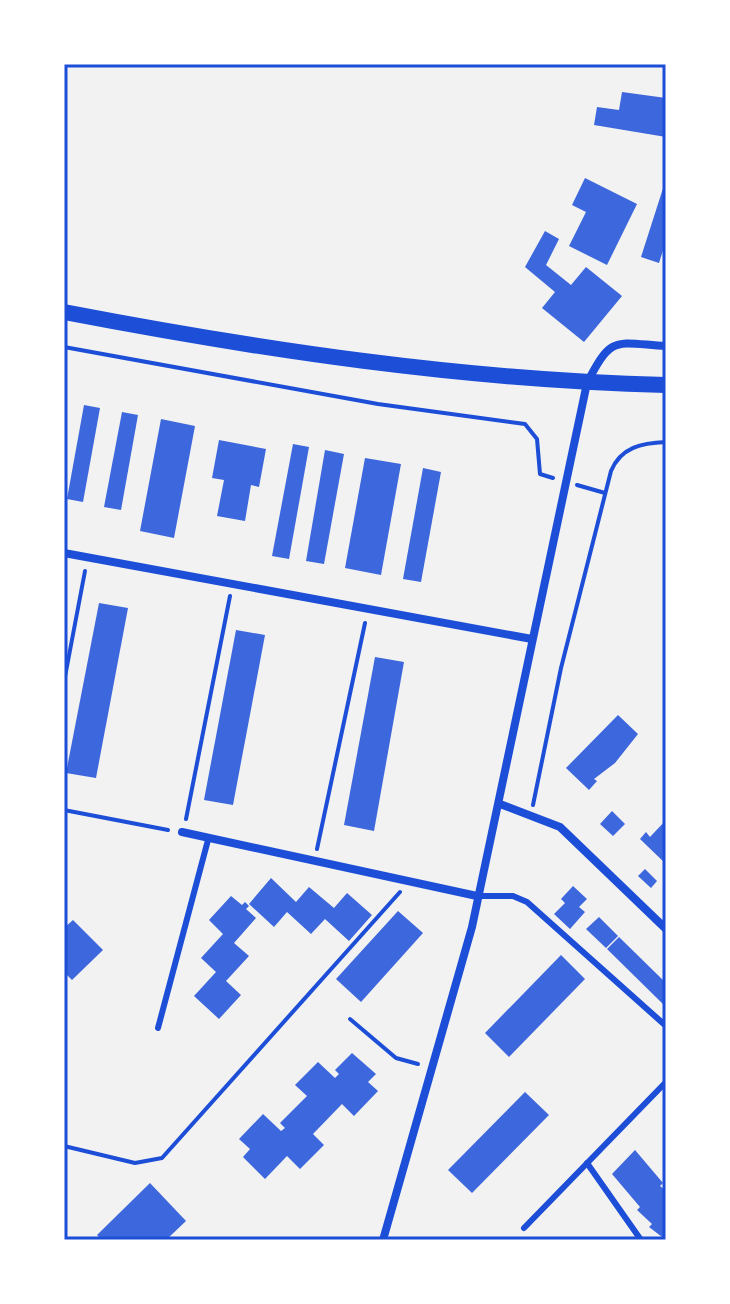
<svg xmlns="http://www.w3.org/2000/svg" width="730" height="1304" viewBox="0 0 730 1304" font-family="Helvetica,sans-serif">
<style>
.building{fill:#3d67dc}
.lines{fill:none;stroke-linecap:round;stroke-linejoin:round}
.path{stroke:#1d4ed8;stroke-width:4}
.service{stroke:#1d4ed8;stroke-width:6}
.minor{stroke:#1d4ed8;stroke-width:8}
.secondary{stroke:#1d4ed8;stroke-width:16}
.neatline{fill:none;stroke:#1d4ed8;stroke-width:3}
</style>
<rect width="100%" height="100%" fill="#f2f2f2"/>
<!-- building -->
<g class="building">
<polygon points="622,92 666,98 666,137 594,125 597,107 619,110"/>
<polygon points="585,178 637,204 607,265 569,246 586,212 572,205"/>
<polygon points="666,179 666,241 659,263 641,257"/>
<polygon points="545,231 559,239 546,265 571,285 586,267 622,296 584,342 542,308 555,292 525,267"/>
<polygon points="84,405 100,408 83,502 67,499"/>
<polygon points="122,412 138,415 121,510 104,507"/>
<polygon points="161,419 195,426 174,538 140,531"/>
<polygon points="219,440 266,449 259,487 251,485 245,521 217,516 224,480 212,478"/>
<polygon points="293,444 309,447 289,559 272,556"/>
<polygon points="325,450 344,454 324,564 306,561"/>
<polygon points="365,458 401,464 381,575 345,568"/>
<polygon points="423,468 441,472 421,582 403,579"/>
<polygon points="99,603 128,608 96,778 66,773"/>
<polygon points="236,630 265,635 233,805 204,800"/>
<polygon points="375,657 404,662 374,831 344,825"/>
<polygon points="618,715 638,734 615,763 594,779 597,781 589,790 566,768"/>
<polygon points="612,811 625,824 613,836 600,824"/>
<polygon points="666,820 666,864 640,839 646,832 650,837"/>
<polygon points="645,869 657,881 651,888 638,876"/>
<polygon points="271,878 296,902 309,887 334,908 347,893 372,915 349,941 325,919 311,934 287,912 274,927 249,904"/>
<polygon points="573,886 587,899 579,907 585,912 570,929 554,914 565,903 561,899"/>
<polygon points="231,896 242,905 245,902 249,906 246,909 256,918 234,943 249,956 226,981 241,995 219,1019 194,996 216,972 201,958 223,934 209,920"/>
<polygon points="398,911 423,933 361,1002 336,979"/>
<polygon points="599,917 618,936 606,948 586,929"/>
<polygon points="73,920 103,950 72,980 64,972 64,928"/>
<polygon points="619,937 666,983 666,1007 607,949"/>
<polygon points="561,955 585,979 509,1057 485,1033"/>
<polygon points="352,1053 376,1074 368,1082 378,1091 354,1116 342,1104 313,1134 324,1145 300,1169 287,1156 265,1179 243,1157 250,1149 239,1139 263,1114 281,1131 285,1128 280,1123 307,1096 295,1085 318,1062 335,1078 339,1074 335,1070"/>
<polygon points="525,1092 549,1115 472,1193 448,1170"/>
<polygon points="635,1150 663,1183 660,1186 666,1191 666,1240 649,1227 652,1224 637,1210 640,1207 612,1174"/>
<polygon points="150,1183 186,1221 166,1240 102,1240 97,1235"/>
</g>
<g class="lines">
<!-- path -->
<g class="path">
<polyline points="64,347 378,404 525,424 537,439 540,474 553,478"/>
<polyline points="577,485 605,493"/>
<polyline points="64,682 85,571"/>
<path d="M533,805L561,668L611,471C621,447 642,443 666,442"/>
<polyline points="64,810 168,830"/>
<polyline points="186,819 230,596"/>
<polyline points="317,849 365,623"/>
<polyline points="350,1019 396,1058 418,1064"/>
<polyline points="64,1146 135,1163 162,1158 400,892"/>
</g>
<!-- service -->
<g class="service">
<polyline points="478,896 513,896 527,902 666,1026"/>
<polyline points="158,1028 208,840"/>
<polyline points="587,1163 641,1240"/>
<polyline points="524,1228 666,1082"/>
</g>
<!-- minor -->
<g class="minor">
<polyline points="64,553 532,639"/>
<polyline points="500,804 560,827 666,929"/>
<polyline points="182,832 477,896"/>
<path d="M383,1240L472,927L587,383C612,334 615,343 666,346"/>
</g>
<!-- secondary -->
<path class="secondary" d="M64,312C262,350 464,380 666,385"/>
</g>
<!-- border -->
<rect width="730" height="1304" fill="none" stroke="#ffffff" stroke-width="132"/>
<rect x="66" y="66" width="598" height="1172" class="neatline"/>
</svg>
